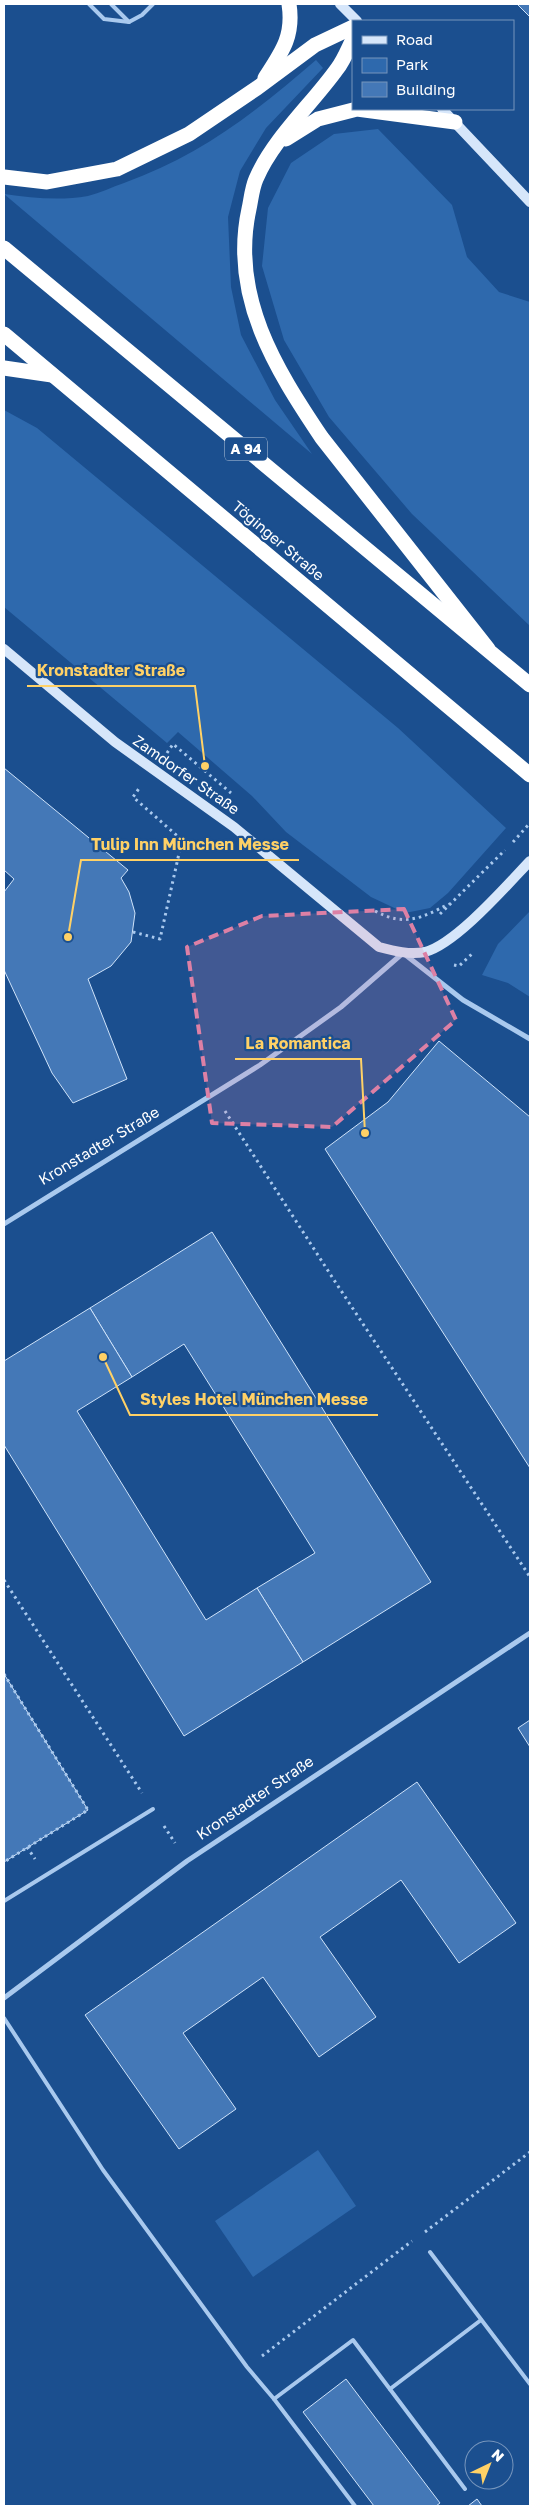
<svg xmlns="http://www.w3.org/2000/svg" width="534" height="2510" viewBox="0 0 534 2510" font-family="'Golos Text',sans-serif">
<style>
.green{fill:#2e69ad}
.building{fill:#4478b7;stroke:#cfe3fa}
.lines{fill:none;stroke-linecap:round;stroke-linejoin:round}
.path{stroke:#a9c9ee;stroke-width:3;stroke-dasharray:2.5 4;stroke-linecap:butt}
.lane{stroke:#a9c9ee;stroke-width:4}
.street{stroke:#a9c9ee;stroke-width:5}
.secondary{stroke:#d6e6fa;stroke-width:10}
.highway{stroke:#fff;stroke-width:15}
.marked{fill:#dd80a5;fill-opacity:0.2;stroke:#dd80a5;stroke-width:4;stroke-dasharray:10 6;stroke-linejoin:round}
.labels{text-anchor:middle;stroke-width:4.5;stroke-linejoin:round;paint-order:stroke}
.shield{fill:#1b4f8f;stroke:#bbcadd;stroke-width:1}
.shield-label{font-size:14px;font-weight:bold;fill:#fff}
.street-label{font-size:15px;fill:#fff;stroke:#1b4f8f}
.leader{fill:none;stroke:#ffd166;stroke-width:2}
.callout-dot{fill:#ffd166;stroke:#1b4f8f;stroke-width:2}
.callout-label{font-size:16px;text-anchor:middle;font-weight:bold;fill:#ffd166;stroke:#1b4f8f;stroke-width:4.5;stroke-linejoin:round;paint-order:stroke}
</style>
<rect width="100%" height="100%" fill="#1b4f8f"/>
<!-- green -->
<g class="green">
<path d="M316,60L323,68L266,128L240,171L228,217L231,287L241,335L275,400L312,454L4,194C32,198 60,201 88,196C100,193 112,187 124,183C200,156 256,112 316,60Z"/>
<polygon points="378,129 452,205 467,257 499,292 530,302 530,626 412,514 329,417 284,340 262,266 268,208 291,163 334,134"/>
<polygon points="4,410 37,428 398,728 506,828 448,893 430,908 405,913 371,897 286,832 252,796 178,732 167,743 4,607"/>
<polygon points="530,911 530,997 508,983 482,975 498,944"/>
<polygon points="318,2150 356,2206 253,2277 215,2221"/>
</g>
<!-- building -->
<g class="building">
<polygon points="517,4 530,4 530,17"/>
<polygon points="4,768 128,870 121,878 129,892 135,913 131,942 111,966 88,979 127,1079 73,1103 52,1073 4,970 4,892 14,879 4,870"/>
<polygon points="439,1041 530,1117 530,1468 325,1149 388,1102"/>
<polygon points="212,1232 431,1582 303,1662 257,1588 315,1553 184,1344 132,1377 90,1308"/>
<polygon points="90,1308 132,1377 77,1411 206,1620 257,1588 303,1662 184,1736 4,1445 4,1361"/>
<polygon points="4,1674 88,1810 4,1862"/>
<polygon points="530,1720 530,1747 518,1728"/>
<polygon points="417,1782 516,1923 459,1963 401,1880 320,1937 376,2017 319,2057 263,1977 183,2033 236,2109 179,2149 85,2015"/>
<polygon points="346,2379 440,2503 436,2506 374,2506 303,2412"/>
<polygon points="477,2499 482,2506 468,2506"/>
</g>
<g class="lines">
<!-- path -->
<g class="path">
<polyline points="167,753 173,744 231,793"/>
<polyline points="513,842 530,823"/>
<path d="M375,911C405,927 421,918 449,904"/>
<polyline points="440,914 505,850"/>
<polyline points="133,932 160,939 182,840 133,797 140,787"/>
<polyline points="454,965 459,966 473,953"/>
<polyline points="225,1111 334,1280 530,1577"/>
<polyline points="4,1580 142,1793"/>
<polyline points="4,1674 88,1810 4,1862"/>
<polyline points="164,1826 175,1843"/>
<polyline points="27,1847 35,1859"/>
<polyline points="425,2232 530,2152"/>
<polyline points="262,2356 412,2241"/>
</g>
<!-- lane -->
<g class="lane">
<polyline points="89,4 104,19 129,22 142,15 153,4"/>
<polyline points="111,4 129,22"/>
<polyline points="4,1901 153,1809"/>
<polyline points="4,2018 103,2170 247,2367 274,2399 353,2340 465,2489"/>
<polyline points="430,2252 530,2384"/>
<polyline points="390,2389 481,2320"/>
<polyline points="274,2399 355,2506"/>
</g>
<!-- street -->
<g class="street">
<polyline points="4,1224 260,1065 341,1007 403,953 463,1000 530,1039"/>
<polyline points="4,1998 187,1861 530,1633"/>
</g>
<!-- secondary -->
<g class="secondary">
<polyline points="340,4 357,21"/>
<polyline points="442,109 530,202"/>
<path d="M4,649L115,742L234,827L379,947C394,951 410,955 425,952C456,944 507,885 530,861"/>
</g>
<!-- highway -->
<g class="highway">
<path d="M353,39C348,49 344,60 337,69C312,104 273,139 256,179C252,188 251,200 249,209C230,296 275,368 322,438L488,649"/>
<path d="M265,78C282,52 294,36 289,4"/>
<polyline points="286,139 318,119 357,109 455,122"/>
<polyline points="4,177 47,182 117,169 189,134 257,88 315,45 353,27"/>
<polyline points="4,248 530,685"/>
<polyline points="4,334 530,775"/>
<polyline points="4,368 52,375"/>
</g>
</g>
<!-- marked area -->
<path class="marked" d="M404,909L456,1020L332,1127L212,1123L187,947L262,916Z"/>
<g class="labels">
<!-- shield labels -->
<rect class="shield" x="225" y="437.5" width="42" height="23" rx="4"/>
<g class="shield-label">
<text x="246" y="454">A 94</text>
</g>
<!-- street labels -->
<g class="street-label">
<text transform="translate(278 541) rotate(40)" y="5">Töginger Straße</text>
<text transform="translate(186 775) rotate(35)" y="5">Zamdorfer Straße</text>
<text transform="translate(99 1146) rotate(-31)" y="5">Kronstadter Straße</text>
<text transform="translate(255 1798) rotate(-34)" y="5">Kronstadter Straße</text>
</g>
</g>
<!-- callouts -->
<path class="leader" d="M205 766L195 686H27M68 937L81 860H299M365 1133L361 1059H235M103 1357L130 1415H378"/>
<g class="callout-dot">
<circle cx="205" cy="766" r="5"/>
<circle cx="68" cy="937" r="5"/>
<circle cx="365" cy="1133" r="5"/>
<circle cx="103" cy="1357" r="5"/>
</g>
<g class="callout-label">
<text x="111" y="676">Kronstadter Straße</text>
<text x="190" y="850">Tulip Inn München Messe</text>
<text x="298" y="1049">La Romantica</text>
<text x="254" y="1405">Styles Hotel München Messe</text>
</g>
<!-- border -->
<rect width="534" height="2510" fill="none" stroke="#ffffff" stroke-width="10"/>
<!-- legend -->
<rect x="352" y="20" width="162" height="90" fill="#1b4f8f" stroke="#7695bc"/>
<rect x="362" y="36" width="25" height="8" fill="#d6e6fa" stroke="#7695bc"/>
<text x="396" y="45" font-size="15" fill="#ffffff">Road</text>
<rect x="362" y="58" width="25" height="15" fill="#2e69ad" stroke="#7695bc"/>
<text x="396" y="70" font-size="15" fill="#ffffff">Park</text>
<rect x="362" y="82" width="25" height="15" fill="#4478b7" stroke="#7695bc"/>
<text x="396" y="95" font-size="15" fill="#ffffff">Building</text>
<!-- north arrow -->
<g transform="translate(489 2465) rotate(43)"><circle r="24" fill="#1b4f8f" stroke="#7695bc"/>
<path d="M0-4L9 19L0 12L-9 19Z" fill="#ffd166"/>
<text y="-8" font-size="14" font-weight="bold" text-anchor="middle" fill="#ffffff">N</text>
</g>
</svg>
